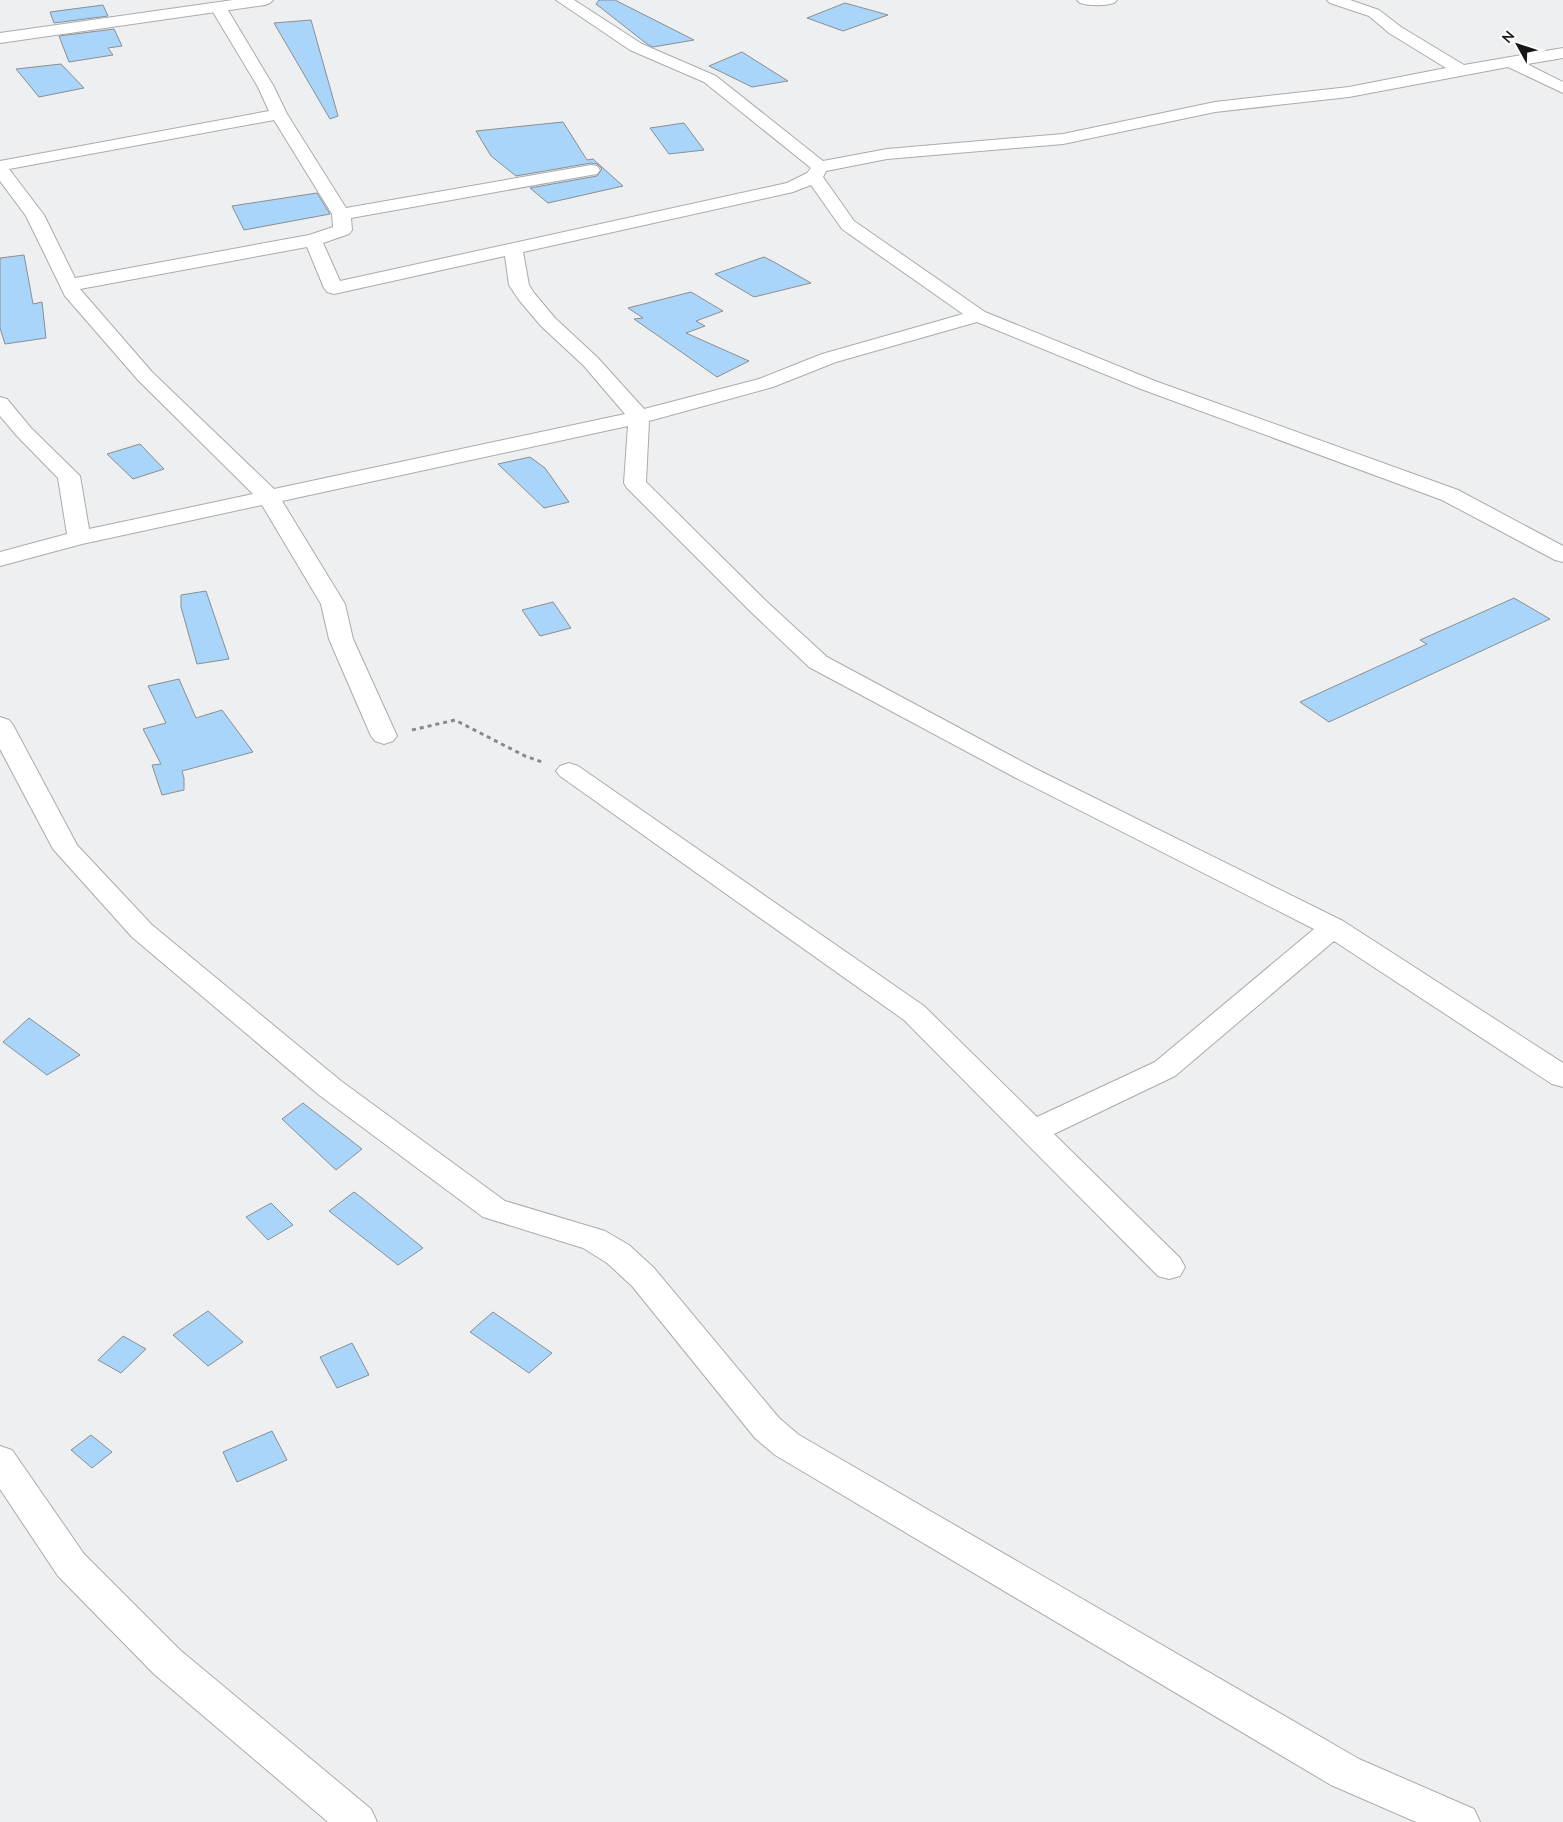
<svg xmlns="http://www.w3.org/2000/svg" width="1563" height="1822" viewBox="0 0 1563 1822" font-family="Mulish,sans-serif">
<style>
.building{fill:#aad5fa;stroke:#8c8e90}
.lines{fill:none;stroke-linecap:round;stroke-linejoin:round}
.street-casing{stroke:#a9abac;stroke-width:2}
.secondary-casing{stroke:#a9abac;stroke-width:2}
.path{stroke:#88898b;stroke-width:3;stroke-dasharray:4 4;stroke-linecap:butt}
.street{fill:#fff;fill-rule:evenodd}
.secondary{fill:#fff;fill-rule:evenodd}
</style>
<rect width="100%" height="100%" fill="#edeff1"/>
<!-- building -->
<g class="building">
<polygon points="599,0 615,0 694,40 653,47 647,44 596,4"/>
<polygon points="845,3 888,15 843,31 807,18"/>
<polygon points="103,5 108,16 54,23 50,12"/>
<polygon points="311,20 338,116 330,119 274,23"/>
<polygon points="114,29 122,46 108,48 113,55 69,62 59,36"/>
<polygon points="742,52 788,81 752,87 709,66"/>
<polygon points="61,64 84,88 39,97 16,69"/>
<polygon points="563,122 587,160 593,159 623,186 548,203 530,188 597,176 602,169 597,164 591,163 516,176 491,156 476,131"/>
<polygon points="684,123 704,150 669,154 650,128"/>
<polygon points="317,193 330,214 244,230 232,206"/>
<polygon points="24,255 33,304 42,302 46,338 5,344 0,328 0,258"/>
<polygon points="764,257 774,262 811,283 754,297 715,274"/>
<polygon points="691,292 723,311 696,321 705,326 686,333 749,361 717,377 634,319 643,318 628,308"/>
<polygon points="140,444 164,469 133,479 107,454"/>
<polygon points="530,457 545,468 569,502 544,508 498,464"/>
<polygon points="206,591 229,659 197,664 181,607 181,595"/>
<polygon points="1514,598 1550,619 1329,722 1300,702 1427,644 1420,640"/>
<polygon points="553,602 571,628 540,636 522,610"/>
<polygon points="179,679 196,718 222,710 253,752 182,771 184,778 184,790 162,795 152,765 161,764 143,729 166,723 148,686"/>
<polygon points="29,1018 80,1055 47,1075 3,1042"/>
<polygon points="303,1103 362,1149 336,1170 282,1119"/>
<polygon points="354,1192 362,1198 423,1248 398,1265 329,1211"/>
<polygon points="271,1203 293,1225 268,1240 246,1217"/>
<polygon points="208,1311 243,1342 208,1366 173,1335"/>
<polygon points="493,1312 552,1353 529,1373 470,1332"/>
<polygon points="123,1336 146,1349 121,1373 98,1360"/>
<polygon points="352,1343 369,1375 337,1388 320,1357"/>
<polygon points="272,1431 287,1460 237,1482 223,1452"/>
<polygon points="91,1435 112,1452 92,1468 71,1450"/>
</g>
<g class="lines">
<defs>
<g id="street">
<path d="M556,0H574L642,44L716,76L823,161L887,149L1063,134L1215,102L1349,87L1446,68L1389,33L1369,16L1330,3L1327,0H1350L1379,10L1401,27L1464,65L1563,48V58L1527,64L1563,82V93L1508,67L1349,97L1215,112L1063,144L887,159L826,171L823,177L854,221L985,312L1155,381L1458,490L1563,546V562L1555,560L1442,500L1141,389L977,322L836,362L773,387L649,421L646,482L766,601L827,657L1034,768L1343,921L1563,1063V1087L1552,1084L1334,941L1175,1076L1054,1134L1180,1258L1185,1267L1180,1276L1169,1279L1158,1276L904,1020L560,776L556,771L560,766L569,763L578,766L924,1006L1037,1117L1155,1062L1314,929L1016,778L809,667L750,611L627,488L624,483L628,426L282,501L345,604L353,639L397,736L393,741L384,744L375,741L371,736L329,639L321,604L262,505L82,544L0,566V552L67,534L58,478L17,436L0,416V397L7,399L31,428L80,476L89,529L253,494L138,380L65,296L26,216L0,181V161L269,111L258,87L210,7L213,4H223L226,7L274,87L287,114L346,208L591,165L597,166L600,170L597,174L591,175L351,218L352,230L349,234L323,243L340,281L787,183L807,173L811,168L704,82L630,50ZM274,120L332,214L333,227L309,235L75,278L44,215L9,169ZM811,185L842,229L963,314L822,354L759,379L644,409L598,358L555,318L534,293L529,285L523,252L793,192ZM307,247L324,288L327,292L334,294L505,256L509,285L519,300L541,326L584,366L625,414L274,489L152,372L80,289Z"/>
<path d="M1077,0H1117L1114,3C1104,6 1090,6 1080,3Z"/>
<polygon points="0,717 9,720 13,725 77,845 152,925 341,1081 505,1201 605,1231 629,1245 654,1268 779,1418 799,1435 1359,1759 1474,1809 1480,1822 1416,1822 1331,1785 775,1455 755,1438 632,1286 607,1263 583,1248 483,1217 319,1095 132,937 53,849 0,749"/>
<polygon points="0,1446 12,1450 84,1554 180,1650 371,1809 377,1822 328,1822 154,1674 58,1576 0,1489"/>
</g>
<polygon id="secondary" points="233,0 273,0 270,3 265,5 0,43 0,33"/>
</defs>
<!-- street casing -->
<use href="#street" class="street-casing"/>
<!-- secondary casing -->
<use href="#secondary" class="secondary-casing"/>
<!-- path -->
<polyline class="path" points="412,730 455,720 525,756 542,762"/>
<!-- street -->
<use href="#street" class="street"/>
<!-- secondary -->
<use href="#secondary" class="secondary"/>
</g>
<!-- north arrow -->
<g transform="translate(1518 45) rotate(310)" stroke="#ffffff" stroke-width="4" paint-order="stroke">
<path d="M0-4L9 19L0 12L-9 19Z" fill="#161717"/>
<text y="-8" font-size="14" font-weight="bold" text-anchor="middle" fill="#161717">N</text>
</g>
</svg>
